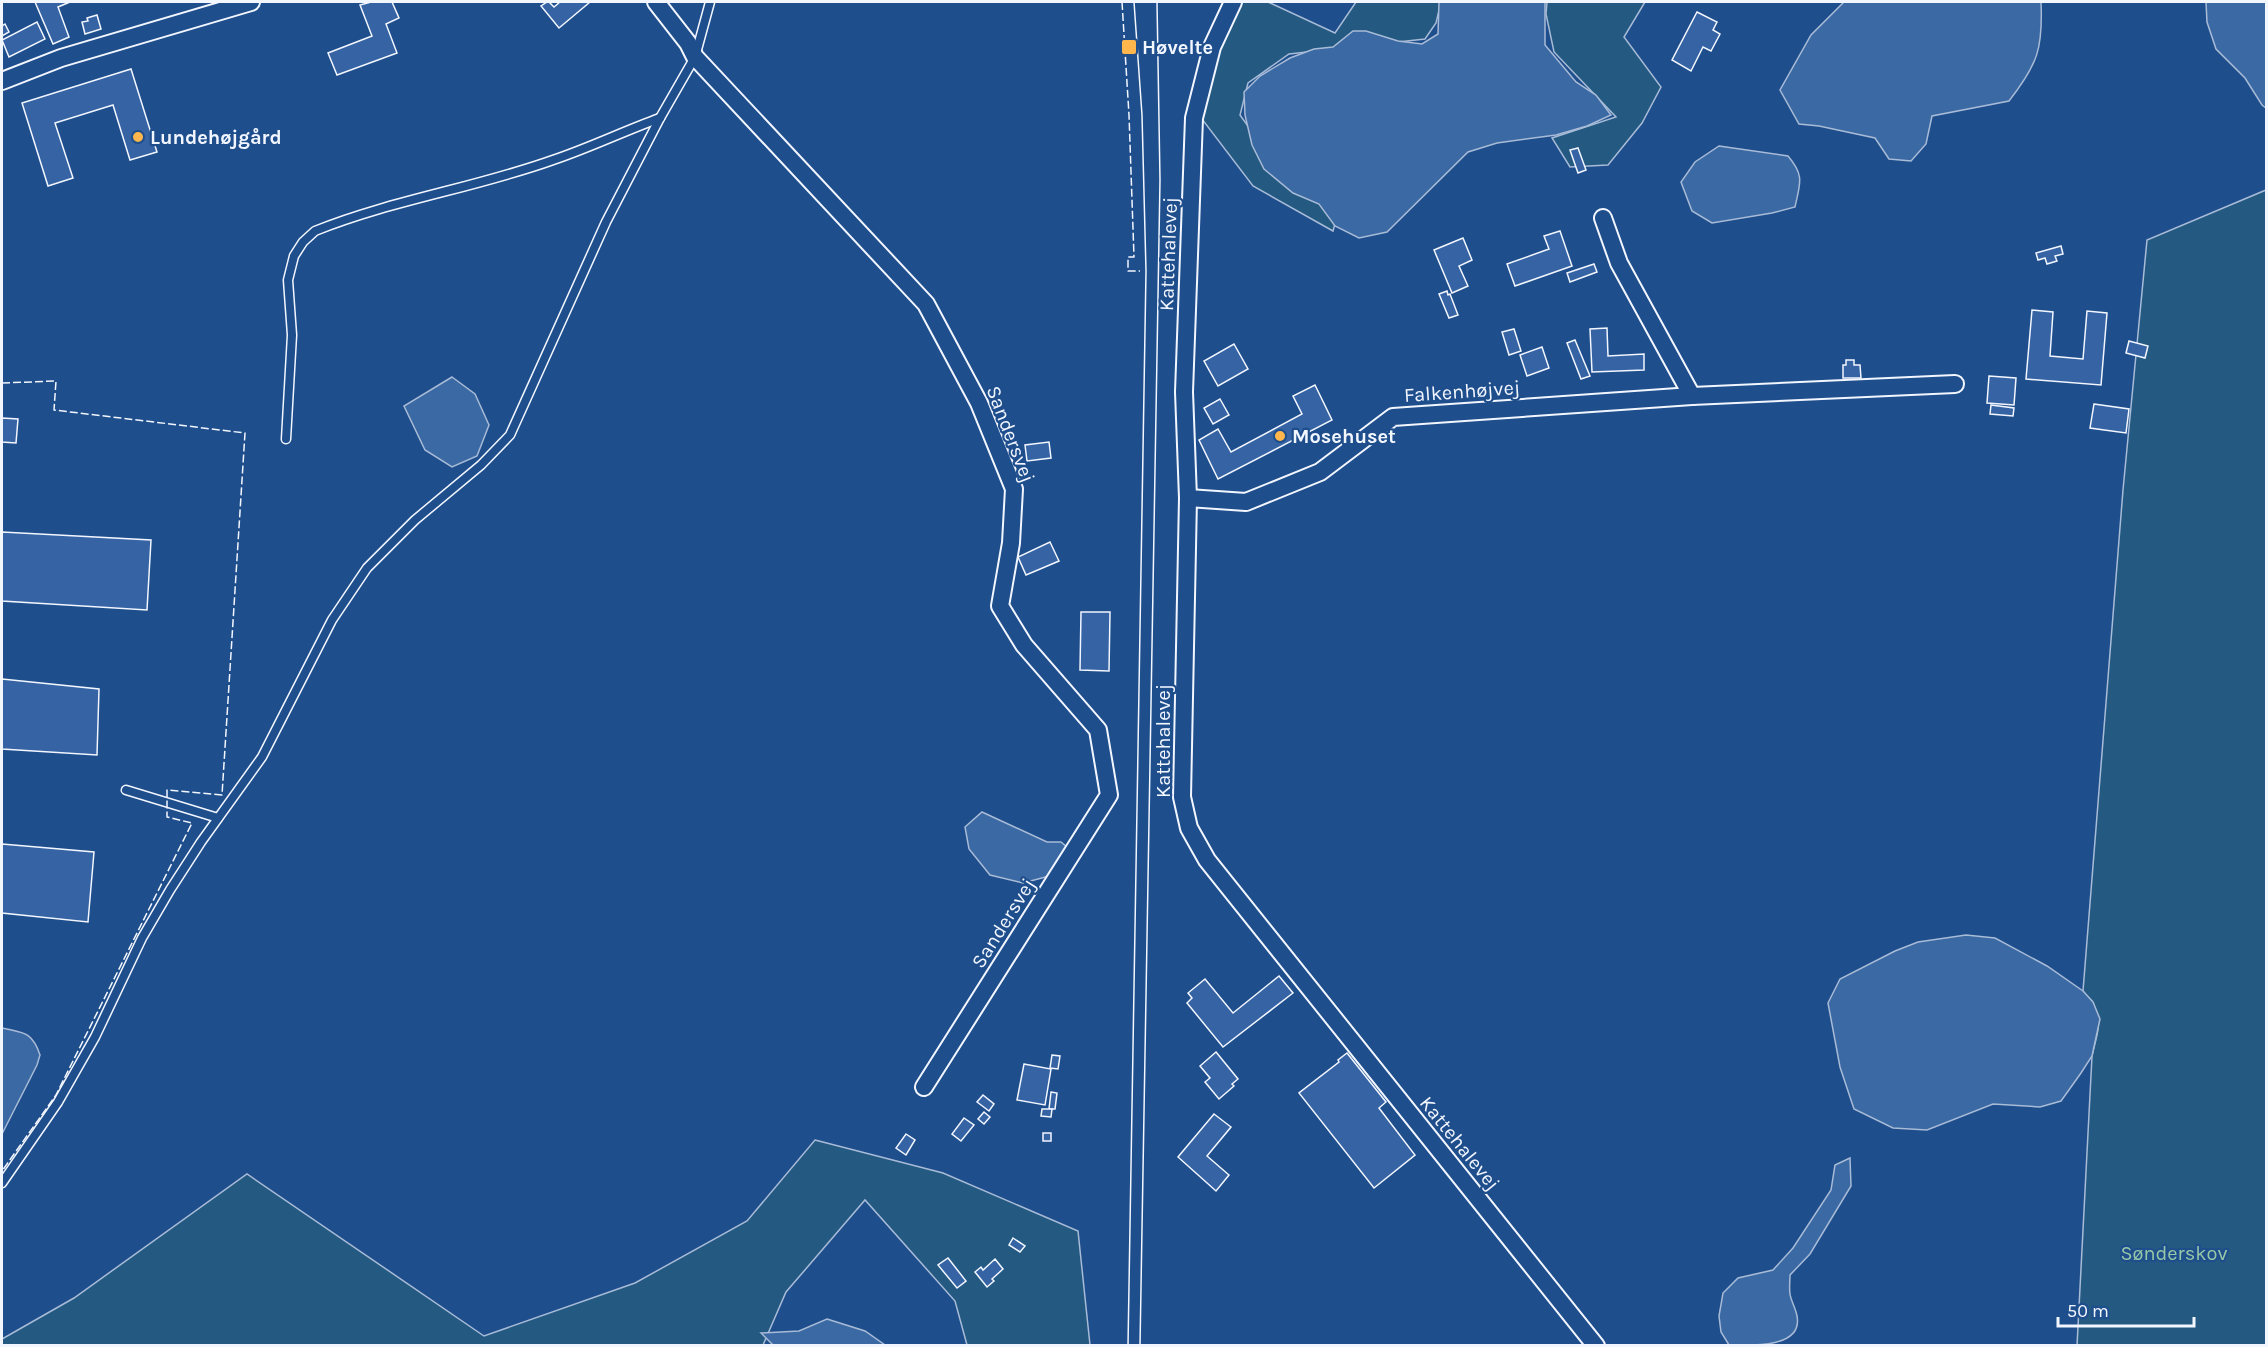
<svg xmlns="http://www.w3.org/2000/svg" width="2268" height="1347" viewBox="0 0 2268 1347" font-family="Karla,sans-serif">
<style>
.green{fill:#245a82;stroke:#a8bbd7;stroke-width:1.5}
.water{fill:#3b69a3;stroke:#a8bbd7;stroke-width:1.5}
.building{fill:#3563a3;stroke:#f2f6ff;stroke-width:1.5}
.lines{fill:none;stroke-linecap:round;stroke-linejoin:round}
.lane-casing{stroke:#f2f6ff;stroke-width:11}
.street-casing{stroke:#f2f6ff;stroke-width:20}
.lane{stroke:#1f4e8c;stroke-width:8}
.street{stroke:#1f4e8c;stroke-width:16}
.tram{stroke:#f2f6ff;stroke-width:1.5}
.fence{stroke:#f2f6ff;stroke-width:1.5;stroke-dasharray:8 3;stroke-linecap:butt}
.poi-dot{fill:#ffb74d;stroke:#1f4e8c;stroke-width:2}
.labels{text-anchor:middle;stroke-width:4.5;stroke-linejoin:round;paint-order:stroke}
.poi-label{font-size:20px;font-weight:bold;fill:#f2f6ff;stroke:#1f4e8c;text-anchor:start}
.street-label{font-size:20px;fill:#f2f6ff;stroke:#1f4e8c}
.park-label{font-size:20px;fill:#97c8a6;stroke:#1f4e8c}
</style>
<rect width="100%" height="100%" fill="#1f4e8c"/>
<!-- green -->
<g class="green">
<polygon points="1242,2 1268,2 1335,33 1356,2 1441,2 1436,23 1425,39 1289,54 1248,83 1240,115 1294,190 1339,209 1333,231 1253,186 1192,106"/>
<polygon points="1547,2 1645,2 1624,37 1661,87 1642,123 1608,165 1570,167 1552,138 1616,117 1554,52 1546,14"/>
<path d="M2266,190V1345L2077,1346L2092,1056C2099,1025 2105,1017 2083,991L2123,490L2147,240Z"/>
<polygon points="815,1140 943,1173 1078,1231 1090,1345 967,1345 955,1301 865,1200 786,1292 763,1345 2,1346 2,1339 74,1298 247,1174 484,1336 635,1283 747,1221"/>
</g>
<!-- water -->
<g class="water">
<polygon points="1439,2 1545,2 1545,45 1576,82 1596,95 1611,115 1587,126 1556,135 1497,143 1468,152 1387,232 1359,238 1335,226 1319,204 1293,193 1264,169 1252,145 1245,115 1244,92 1260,76 1290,58 1314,49 1333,47 1353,31 1366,31 1398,41 1422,44 1438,34"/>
<path d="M1844,2H2041C2043,48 2038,64 2009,101L1932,116L1926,144L1911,161L1889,159L1875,138L1819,126L1799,124L1780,90L1811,35Z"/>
<polygon points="2206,2 2266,2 2266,108 2262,105 2245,78 2216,49 2207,22"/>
<path d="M1719,146L1788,156C1805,176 1800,183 1795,207L1772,213L1712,223L1692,211L1681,182L1695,162Z"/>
<polygon points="452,377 475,394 489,425 477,456 452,467 425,450 404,406"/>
<polygon points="982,812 1047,842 1061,842 1068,848 1053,875 1023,883 990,875 969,849 965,827"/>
<polygon points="1966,935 1995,938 2047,966 2083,991 2093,1002 2100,1019 2092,1056 2081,1073 2061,1101 2040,1107 1993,1104 1927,1130 1893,1128 1854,1109 1840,1067 1828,1003 1840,979 1895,951 1918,942"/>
<path d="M2,1028C23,1033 32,1031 40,1055L37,1065L2,1134Z"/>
<path d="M1850,1158L1851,1186L1810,1254L1790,1275C1790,1281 1789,1288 1790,1294C1791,1301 1796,1309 1797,1316C1803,1347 1755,1346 1729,1345L1721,1332L1719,1316L1723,1293L1738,1278L1773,1270L1793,1248L1831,1190L1835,1165Z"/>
<polygon points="827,1319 865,1331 885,1345 773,1345 761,1333 799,1331"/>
</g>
<!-- building -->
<g class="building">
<polygon points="35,2 70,2 58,7 69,37 53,44"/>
<polygon points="371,2 392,2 399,18 386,24 397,53 337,75 328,53 372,36 360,5"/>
<polygon points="547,2 549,2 554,7 560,2 590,2 559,28 541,6"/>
<polygon points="1697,12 1717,22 1713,30 1720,34 1711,51 1703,47 1691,71 1672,60"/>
<polygon points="97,15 101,29 85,34 82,22 88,21 87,18"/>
<polygon points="37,22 45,39 9,57 2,40"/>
<polygon points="5,24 9,32 2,36 2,26"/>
<polygon points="131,69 157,152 130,160 113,105 55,123 73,178 48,186 22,103"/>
<polygon points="1578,148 1586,170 1578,173 1570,150"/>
<polygon points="1560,231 1572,266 1515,286 1507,264 1549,249 1544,236"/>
<polygon points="1463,238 1472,260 1459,266 1468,286 1452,293 1434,250"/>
<polygon points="2061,246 2063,254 2055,256 2057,261 2047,264 2045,258 2038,260 2036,253"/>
<polygon points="1594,264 1597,272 1570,282 1567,273"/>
<polygon points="1447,291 1448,295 1450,294 1458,315 1449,318 1439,294"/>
<polygon points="2032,310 2053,312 2050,356 2083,359 2087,311 2107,313 2101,385 2026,379"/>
<polygon points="1607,328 1608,356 1644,354 1644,370 1592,372 1590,329"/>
<polygon points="1514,329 1521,351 1509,355 1502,332"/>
<polygon points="1575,340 1590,376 1581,379 1567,343"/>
<polygon points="2129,341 2148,346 2145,358 2126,353"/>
<polygon points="1234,344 1248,369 1218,386 1204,361"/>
<polygon points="1542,347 1549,368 1527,376 1520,355"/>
<polygon points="1846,360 1854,360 1854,365 1860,365 1861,378 1843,378 1843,365 1846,365"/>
<polygon points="1989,376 2016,378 2014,405 1987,403"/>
<polygon points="1315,385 1332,420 1218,479 1199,440 1218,429 1231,452 1302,414 1293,396"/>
<polygon points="1220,399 1229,415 1213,424 1204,408"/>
<polygon points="2094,404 2129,409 2126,433 2090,428"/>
<polygon points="1991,405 2014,408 2013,416 1990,414"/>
<polygon points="2,418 18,419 16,443 2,442"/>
<polygon points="1049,442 1051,458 1027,461 1025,445"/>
<polygon points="2,532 151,540 147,610 2,601"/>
<polygon points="1050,542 1059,561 1026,575 1018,557"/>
<polygon points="1081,612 1110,612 1109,671 1080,670"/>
<polygon points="2,679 99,689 97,755 2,749"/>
<polygon points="2,844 94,852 88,922 2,913"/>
<polygon points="1279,976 1293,993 1223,1047 1187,1003 1192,998 1188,993 1205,979 1233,1013"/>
<polygon points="1216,1052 1238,1079 1232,1084 1234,1086 1219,1099 1205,1082 1210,1078 1200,1066"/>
<polygon points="1347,1053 1386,1102 1379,1108 1415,1155 1374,1188 1299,1093 1339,1062 1338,1060"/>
<polygon points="1052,1055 1060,1056 1058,1069 1050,1068"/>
<polygon points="1024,1064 1051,1069 1045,1105 1017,1100"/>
<polygon points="1051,1092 1057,1093 1055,1109 1049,1109"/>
<polygon points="983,1095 994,1104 989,1111 977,1102"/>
<polygon points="1042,1109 1052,1109 1051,1117 1041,1116"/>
<polygon points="984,1112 990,1117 984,1124 978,1119"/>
<polygon points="1214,1114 1231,1127 1207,1156 1229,1175 1216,1191 1178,1157"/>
<polygon points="964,1118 974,1125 961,1141 952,1134"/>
<rect x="1043" y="1133" width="8" height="8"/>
<polygon points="906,1134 915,1140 906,1155 896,1148"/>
<polygon points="1013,1238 1025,1246 1020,1252 1009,1245"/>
<polygon points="948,1258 966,1281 957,1288 938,1265"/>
<polygon points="995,1259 1003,1269 992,1279 994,1281 987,1287 975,1272 981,1267 983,1270"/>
</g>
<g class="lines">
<defs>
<g id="lane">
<path d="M286,439L292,335L288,280L294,256L303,242L315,231C392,200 475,188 553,160C589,148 624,131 660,118"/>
<polyline points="126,790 218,818"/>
<polyline points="2,1183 58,1102 95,1037 142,938 170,890 201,842 262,757 332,620 367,568 415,520 481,465 510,435 606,222 660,118 695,57 710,2"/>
</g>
<g id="street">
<polyline points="656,2 688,43 695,57 926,304 979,403 1014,489 1011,543 1000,606 1024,645 1098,730 1109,795 924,1087"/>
<polyline points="1233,2 1212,47 1194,118 1184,392 1188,498 1182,797 1189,828 1207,860 1596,1346"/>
<polyline points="2,81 61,58 251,2"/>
<polyline points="1603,218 1619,263 1692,396"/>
<polyline points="1188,498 1246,502 1320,472 1393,417 1692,396 1955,384"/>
</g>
</defs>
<!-- lane casing -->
<use href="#lane" class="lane-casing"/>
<!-- street casing -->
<use href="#street" class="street-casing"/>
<!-- lane -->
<use href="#lane" class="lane"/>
<!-- street -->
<use href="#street" class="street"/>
<!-- tram -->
<g class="tram">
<polyline points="1128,1346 1146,271 1142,115 1134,2"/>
<polyline points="1140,1346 1160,180 1157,2"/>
</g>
<!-- fence -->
<g class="fence">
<polyline points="1122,2 1129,115 1134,257 1128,257 1128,271 1140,271"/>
<polyline points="2,383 56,381 54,410 245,433 222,795 167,790 167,817 192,823 56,1095 2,1171"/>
</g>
</g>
<!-- markers -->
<g class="poi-dot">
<rect x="1121" y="39" width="16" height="16" rx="3"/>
<circle cx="138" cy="137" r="6"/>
<circle cx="1280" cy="436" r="6"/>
</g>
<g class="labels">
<!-- poi labels -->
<g class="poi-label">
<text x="1142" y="54">Høvelte</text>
<text x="150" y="144">Lundehøjgård</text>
<text x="1292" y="443">Mosehuset</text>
</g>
<!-- street labels -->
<g class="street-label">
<text transform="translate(1168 254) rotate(-88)" y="7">Kattehalevej</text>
<text transform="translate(1462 391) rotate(-4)" y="7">Falkenhøjvej</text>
<text transform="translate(1011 434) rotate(69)" y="7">Sandersvej</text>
<text transform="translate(1163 741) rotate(-90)" y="7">Kattehalevej</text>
<text transform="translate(1003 923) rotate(-58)" y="7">Sandersvej</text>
<text transform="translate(1460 1143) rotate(51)" y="7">Kattehalevej</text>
</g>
<!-- park labels -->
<g class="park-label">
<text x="2174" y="1260">Sønderskov</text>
</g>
</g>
<!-- border -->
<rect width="2268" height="1347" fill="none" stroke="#f2f6ff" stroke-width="6"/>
<!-- scale -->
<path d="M2058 1317v9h136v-9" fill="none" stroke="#f2f6ff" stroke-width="3"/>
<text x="2067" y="1317" font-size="18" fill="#f2f6ff" stroke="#1f4e8c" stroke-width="4.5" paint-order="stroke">50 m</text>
</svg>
